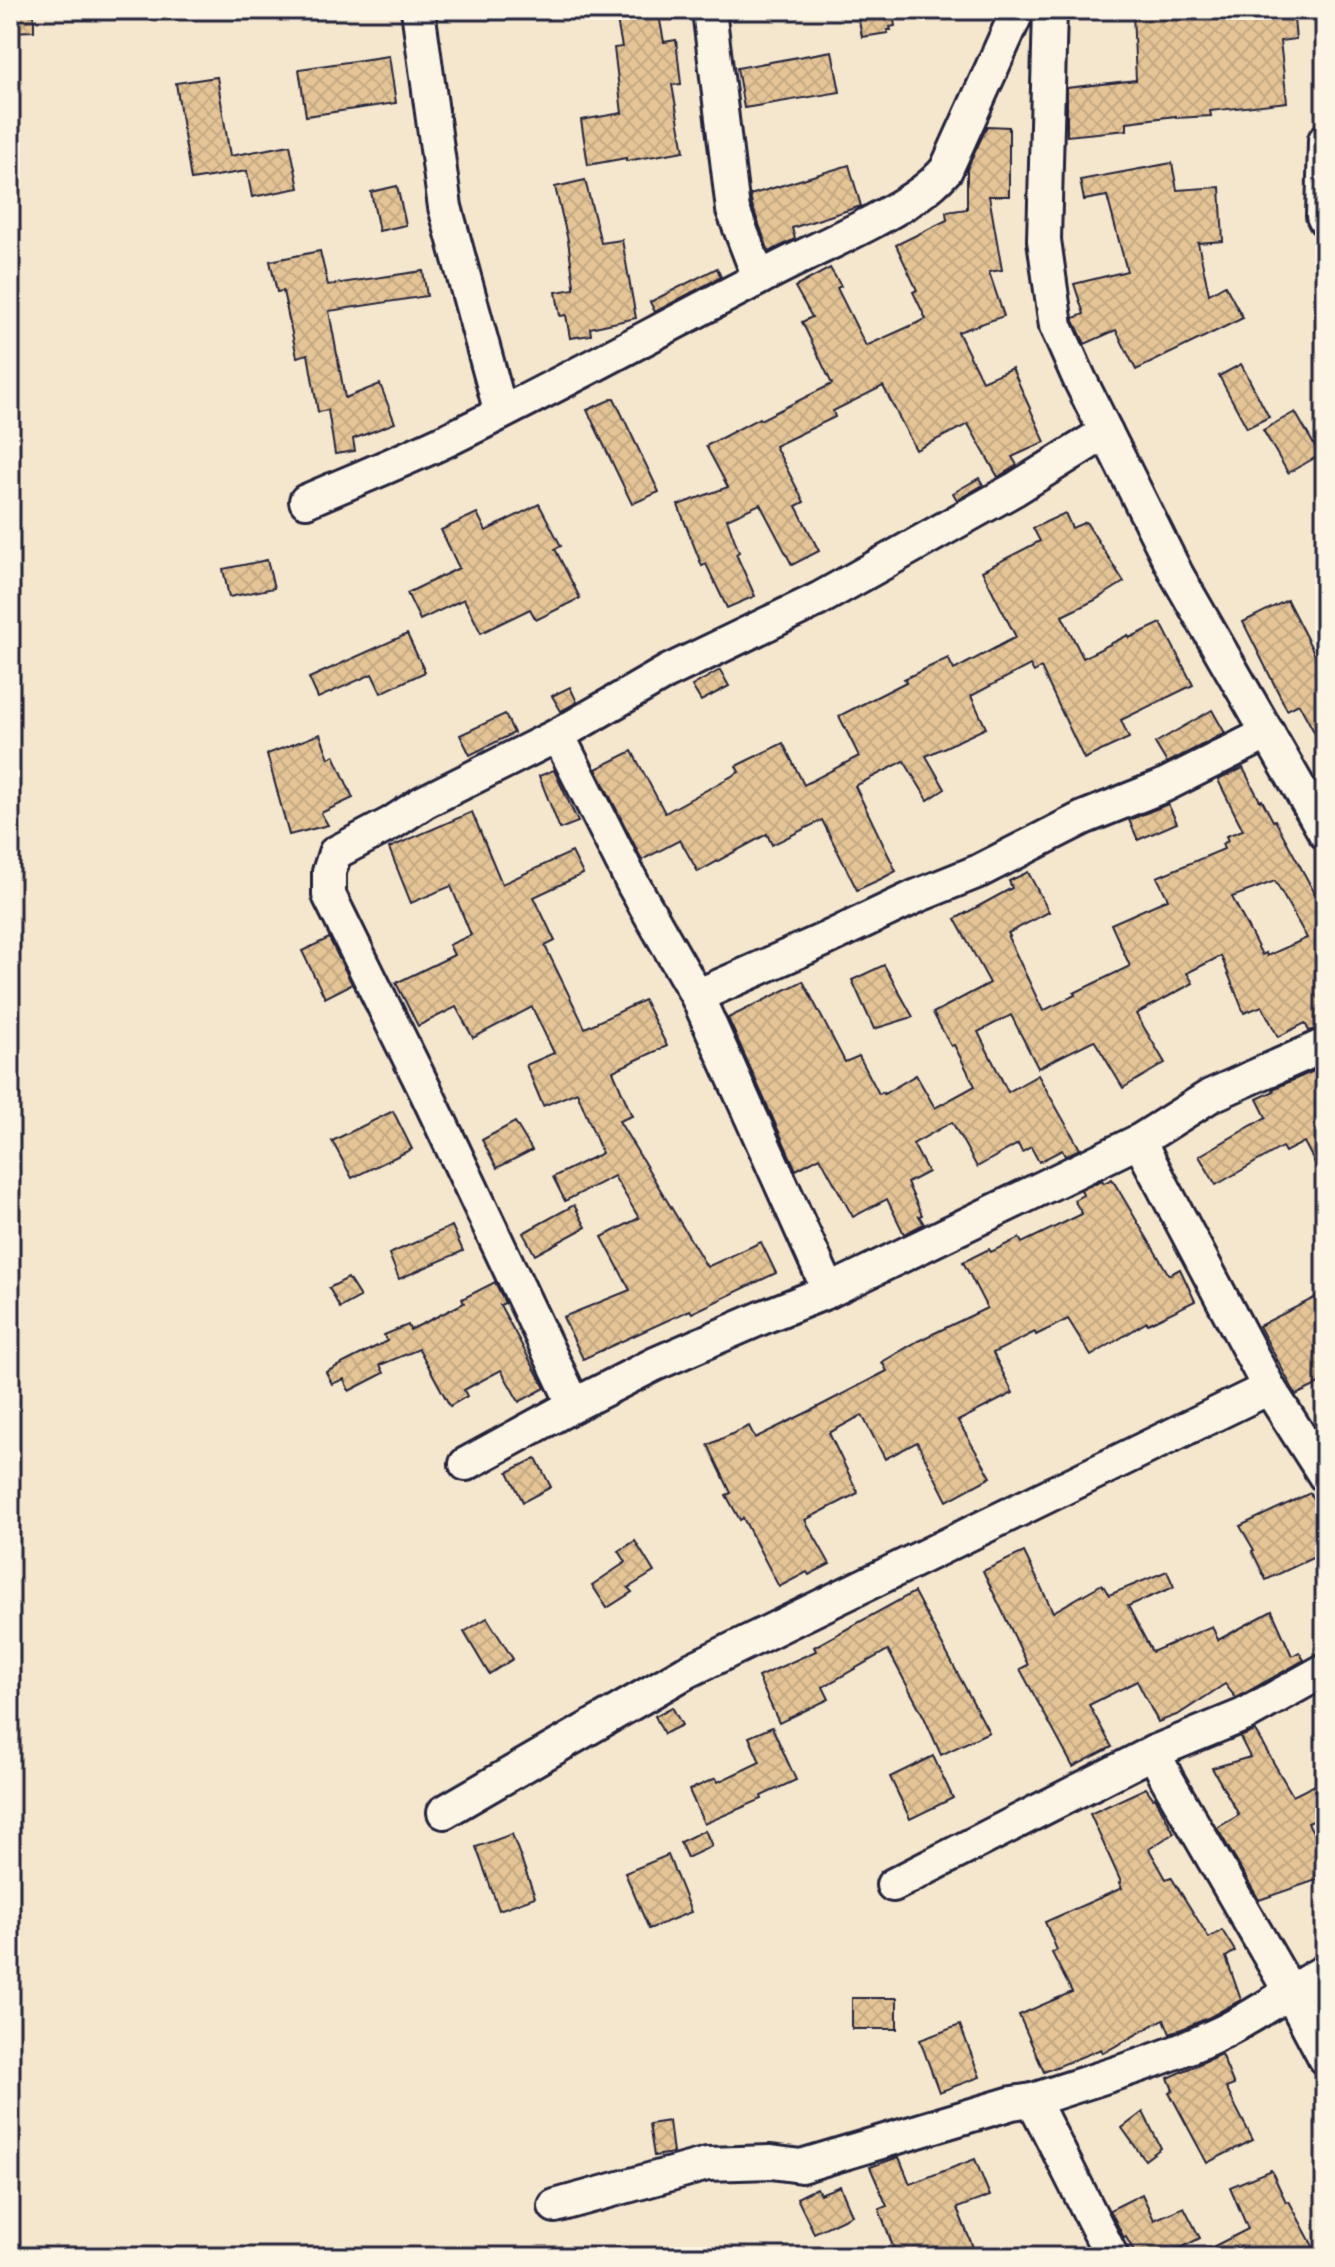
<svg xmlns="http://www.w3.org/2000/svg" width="1335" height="2267" viewBox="0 0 1335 2267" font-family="Pangolin,sans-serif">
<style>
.building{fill:url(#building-cross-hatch);stroke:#22223b;stroke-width:2;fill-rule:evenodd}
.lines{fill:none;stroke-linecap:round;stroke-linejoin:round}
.minor-casing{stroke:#22223b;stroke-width:38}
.minor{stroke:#fcf5e5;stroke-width:32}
</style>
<defs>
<pattern id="building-cross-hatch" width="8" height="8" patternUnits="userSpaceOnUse" patternTransform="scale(2)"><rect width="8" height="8" fill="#e5c597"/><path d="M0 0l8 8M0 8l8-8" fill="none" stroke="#c4a983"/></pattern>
</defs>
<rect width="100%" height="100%" fill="#f5e7ce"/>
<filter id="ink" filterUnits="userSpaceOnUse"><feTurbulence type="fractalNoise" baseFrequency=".0125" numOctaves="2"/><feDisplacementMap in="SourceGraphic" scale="16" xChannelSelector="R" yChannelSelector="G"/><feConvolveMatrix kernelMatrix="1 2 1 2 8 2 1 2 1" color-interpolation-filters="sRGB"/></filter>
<g filter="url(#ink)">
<!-- building -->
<g class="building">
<polygon points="10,10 34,10 34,31 10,32"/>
<polygon points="615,10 658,10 664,42 676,40 681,84 672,85 684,151 626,161 626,158 588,165 581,120 622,113 614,48 622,47"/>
<polygon points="857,10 892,10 895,26 890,27 891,30 887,30 888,33 862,37"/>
<polygon points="1186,10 1229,10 1230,14 1265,10 1293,10 1296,39 1280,41 1287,102 1210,111 1211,116 1176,118 1176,116 1127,122 1127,130 1067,136 1067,88 1136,80 1133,13"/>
<polygon points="832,51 840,92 744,108 737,68"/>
<polygon points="389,56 396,103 306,116 299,69"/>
<polygon points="217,77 230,156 290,145 299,188 252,197 247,171 191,180 176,83"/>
<polygon points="987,126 1009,127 1009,196 989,196 1002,270 989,272 1004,316 958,332 982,381 1012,368 1045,442 1012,457 1017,465 998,477 968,424 916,450 883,386 833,411 835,417 775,446 804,502 796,506 819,551 792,565 760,504 727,519 739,552 736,554 755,596 727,608 706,564 702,566 678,505 728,487 706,446 759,418 760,420 832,384 802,322 812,317 795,287 830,268 841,286 837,288 866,346 926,319 913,292 917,290 896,245 947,220 946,212 967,209 967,169"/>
<polygon points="1172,163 1177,190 1220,187 1223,241 1198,243 1209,294 1225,285 1243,318 1136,370 1116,330 1085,344 1074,321 1074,318 1084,314 1074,284 1127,271 1107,196 1084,200 1080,180"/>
<polygon points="849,165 861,206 792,228 795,239 769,252 752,205 750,195"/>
<polygon points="585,180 601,243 622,240 636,318 590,328 591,335 570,338 566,315 560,316 556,292 574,289 574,285 568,240 555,187"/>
<polygon points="397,186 406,225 379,231 371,192"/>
<polygon points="320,251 328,285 423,271 427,296 329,311 345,398 380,384 395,423 353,439 355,451 335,454 328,410 318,412 308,354 297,357 283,291 277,292 270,261"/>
<polygon points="717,268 721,277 655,312 650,302"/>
<polygon points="1241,364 1269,417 1247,428 1219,376"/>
<polygon points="614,398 659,492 632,504 587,410"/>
<polygon points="1295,412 1320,455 1288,473 1263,430"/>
<polygon points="979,478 983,485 957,500 953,493"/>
<polygon points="539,504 561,546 555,549 580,598 536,620 530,609 481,633 464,599 420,620 407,593 459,568 441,530 477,513 486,531"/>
<polygon points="1065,513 1072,528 1086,522 1124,582 1095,600 1062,616 1083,658 1128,635 1129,638 1161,623 1193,685 1121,720 1129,738 1084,759 1041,668 1034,672 1030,665 971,696 986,728 926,756 945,789 928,800 904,761 855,786 896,871 883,878 857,890 822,820 772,845 767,834 698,872 680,840 642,860 596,769 632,751 665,813 739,772 736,766 783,743 804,785 859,756 839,716 906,682 904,679 948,658 954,670 1016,637 982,571 1040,541 1033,528"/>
<polygon points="267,560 274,588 229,597 223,569"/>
<polygon points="1287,600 1325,674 1325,752 1299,704 1287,710 1243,622"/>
<polygon points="407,634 425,672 381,693 372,674 318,698 309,678"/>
<polygon points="720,670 729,686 701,701 692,686"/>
<polygon points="570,687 577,702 561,711 552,696"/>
<polygon points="1212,710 1225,733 1167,763 1155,743"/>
<polygon points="505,714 514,733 470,755 460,735"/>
<polygon points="320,734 329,758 334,755 353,798 321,813 328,825 289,835 267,754"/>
<path d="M1243,768L1260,801L1262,800L1273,821L1275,820L1325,912V1026L1309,1031L1305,1023L1278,1037L1262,1006L1244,1013L1221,956L1187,973L1193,983L1136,1014L1165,1063L1123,1088L1094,1040L1038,1068L1011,1015L978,1032L1008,1092L1038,1075L1080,1149L1065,1156L1062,1150L1039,1162L1031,1147L1022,1152L1018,1144L977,1167L952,1122L913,1144L928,1172L907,1183L922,1215L919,1216L924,1224L904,1234L887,1199L853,1217L820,1157L796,1170L728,1018L803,981L845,1062L859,1056L879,1094L883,1092L884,1094L916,1075L935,1108L975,1086L954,1045L951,1046L933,1013L990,983L955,919L1012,888L1009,881L1028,872L1049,912L1008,933L1010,936L1008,937L1043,1011L1075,995L1074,993L1130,966L1111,924L1168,899L1157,877L1224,849L1222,844L1228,841L1226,836L1243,830L1218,780ZM1275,881L1307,938L1267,956L1266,953L1262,955L1232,897Z"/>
<polygon points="554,770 578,822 560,829 539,776"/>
<polygon points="1168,804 1177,823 1138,840 1129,820"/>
<polygon points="472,812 502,884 572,852 583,874 534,897 555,941 545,946 585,1028 644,1000 667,1046 613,1071 632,1116 619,1121 707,1267 761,1242 776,1273 692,1313 690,1310 583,1359 563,1317 630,1290 602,1237 639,1218 614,1176 565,1201 553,1177 602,1153 577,1092 543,1106 526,1065 554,1053 532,1007 473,1038 456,1007 418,1026 396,983 454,955 449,945 471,935 451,886 411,903 389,848"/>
<polygon points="329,938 352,984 325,998 302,951"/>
<polygon points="884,965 913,1017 874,1029 852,980"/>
<polygon points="1325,1066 1325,1182 1304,1142 1285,1152 1282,1147 1216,1185 1199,1156 1266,1117 1257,1099 1274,1091 1273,1089"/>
<polygon points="393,1111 412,1149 352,1178 332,1141"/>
<polygon points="515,1122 532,1150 497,1168 482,1140"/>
<polygon points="1112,1179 1169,1275 1180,1269 1195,1301 1148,1324 1147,1322 1091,1356 1068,1319 1036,1335 1035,1332 993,1353 1013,1393 958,1421 991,1477 947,1501 917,1442 885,1459 862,1415 829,1433 858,1493 805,1520 830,1564 809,1575 807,1572 779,1587 743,1518 740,1520 726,1495 731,1493 708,1445 749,1426 755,1438 814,1409 887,1371 882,1362 918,1341 987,1308 963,1262 989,1249 991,1252 1019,1238 1022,1243 1082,1214 1074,1200 1083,1195 1081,1190 1102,1180 1104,1183"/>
<polygon points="574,1205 586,1227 535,1255 523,1233"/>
<polygon points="452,1226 463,1251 399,1279 389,1254"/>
<polygon points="348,1278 360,1297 340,1308 329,1288"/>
<polygon points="495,1282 505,1303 500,1305 545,1388 519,1402 501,1370 464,1390 467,1396 450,1406 419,1349 380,1365 384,1373 349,1391 344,1379 332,1384 326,1372 387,1341 384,1335 408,1325 410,1330 464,1303 462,1299"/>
<polygon points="1318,1296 1325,1309 1325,1381 1296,1395 1259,1326"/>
<polygon points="536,1458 551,1487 523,1502 508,1472"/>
<polygon points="1310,1493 1325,1523 1325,1552 1266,1580 1252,1551 1254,1550 1240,1526"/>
<polygon points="635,1541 654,1572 628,1588 632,1592 607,1608 592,1585 626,1562 619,1551"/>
<polygon points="1024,1552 1053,1612 1102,1584 1109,1595 1167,1571 1174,1587 1128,1606 1152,1652 1212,1626 1218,1640 1272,1611 1292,1656 1299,1652 1304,1660 1236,1698 1225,1684 1179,1714 1158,1722 1137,1681 1089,1705 1112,1747 1073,1767 1020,1669 1028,1665 983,1571"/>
<polygon points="914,1592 989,1732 941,1755 924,1717 888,1650 823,1687 829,1699 779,1723 758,1677 816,1651 814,1647"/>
<polygon points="487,1618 513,1659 489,1674 464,1632"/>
<polygon points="672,1707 682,1725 664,1734 655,1716"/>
<polygon points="772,1727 796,1780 761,1796 762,1799 704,1824 689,1790 716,1778 718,1782 760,1762 749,1737"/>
<polygon points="1255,1731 1293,1796 1325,1780 1325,1816 1308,1823 1325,1854 1325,1877 1259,1900 1217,1828 1239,1815 1212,1768 1250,1757 1240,1737"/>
<polygon points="933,1756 953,1798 910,1819 890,1777"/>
<polygon points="1146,1788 1153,1798 1155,1797 1174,1833 1149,1849 1166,1879 1171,1877 1209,1938 1222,1930 1235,1951 1226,1957 1241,2000 1210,2017 1170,2034 1164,2019 1103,2053 1101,2049 1044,2072 1019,2015 1072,1992 1052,1953 1057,1950 1045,1922 1122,1888 1119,1883 1121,1882 1090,1814"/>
<polygon points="705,1830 712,1846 687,1858 680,1842"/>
<polygon points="512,1834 535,1897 499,1910 476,1847"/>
<polygon points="668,1855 691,1912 649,1929 625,1873"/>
<rect x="852" y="1998" width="45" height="31"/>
<polygon points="960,2025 980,2077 939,2092 920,2040"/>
<polygon points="1221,2054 1234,2085 1226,2088 1253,2140 1207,2163 1169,2092 1173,2090 1168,2078"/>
<polygon points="1143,2112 1161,2148 1145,2160 1122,2128"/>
<polygon points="669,2121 673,2153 654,2156 649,2124"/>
<polygon points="899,2157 910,2184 975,2159 990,2196 957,2208 977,2257 954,2257 951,2249 935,2257 897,2257 879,2209 887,2206 870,2167"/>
<polygon points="1271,2170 1286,2202 1289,2201 1314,2248 1298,2257 1193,2257 1248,2229 1230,2187"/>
<polygon points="840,2186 852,2215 814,2233 797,2198 817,2188 820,2194"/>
<polygon points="1142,2194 1154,2220 1184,2207 1200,2238 1164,2257 1137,2257 1126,2237 1124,2238 1110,2210"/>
</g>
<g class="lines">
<defs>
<g id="minor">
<polyline points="418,10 445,207 501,413"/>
<polyline points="709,10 733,210 759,278"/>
<polyline points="1050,10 1044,240 1056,326 1079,378 1177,575 1325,833"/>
<polyline points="1325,140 1323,216 1325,220"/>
<polyline points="1106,432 1015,489 819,599 667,672 558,735 424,802 392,823 335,853 329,872 329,895 426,1092 574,1405 655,1364 766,1316 829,1291 1139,1141 1210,1096 1325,1045"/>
<path d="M306,501C354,480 403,461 451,438C555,388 655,332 758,279C795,259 834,242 872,222C899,207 925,194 946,170L1018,10"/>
<polyline points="558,735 634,886 697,996 829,1291"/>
<polyline points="697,996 826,939 917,896 979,871 1083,818 1163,786 1268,733"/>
<polyline points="1139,1141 1269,1388 1325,1476"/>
<polyline points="466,1464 574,1405"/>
<polyline points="1154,1752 1244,1715 1325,1670"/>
<polyline points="444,1812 686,1672 1269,1388"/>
<polyline points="893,1885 1154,1752 1167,1779 1289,1990 1325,2058"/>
<polyline points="1033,2100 1112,2257"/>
<path d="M555,2206L707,2164L771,2162L801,2166L1012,2103L1033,2100C1095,2079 1160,2062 1218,2034C1256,2016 1289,1991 1325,1971"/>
</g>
</defs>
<!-- minor casing -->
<use href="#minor" class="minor-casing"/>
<!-- minor -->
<use href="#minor" class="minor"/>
</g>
</g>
<!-- margin -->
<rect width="1335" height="2267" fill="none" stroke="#fcf5e5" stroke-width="40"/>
<rect x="20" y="20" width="1295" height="2227" fill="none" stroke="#22223b" stroke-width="3" filter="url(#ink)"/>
</svg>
